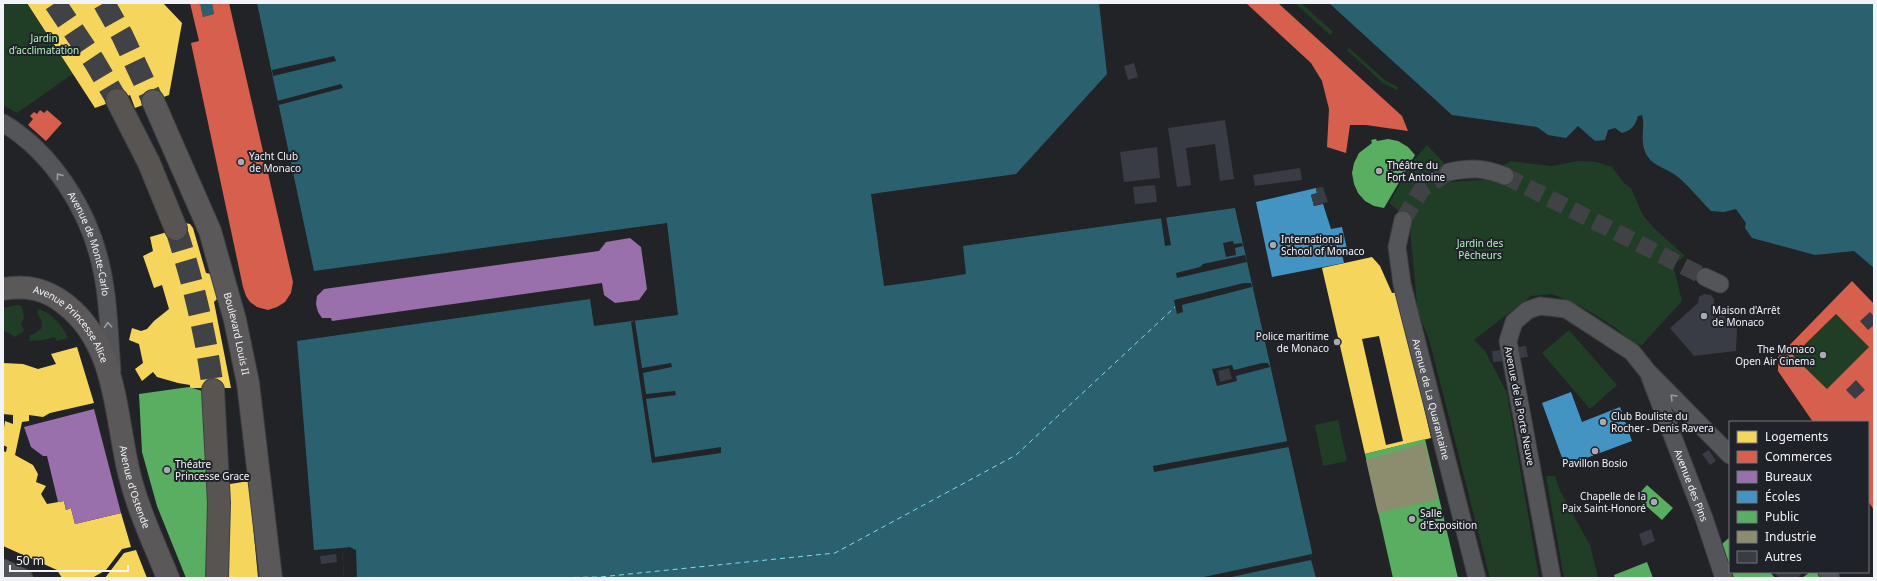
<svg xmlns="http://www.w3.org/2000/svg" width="1877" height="581" viewBox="0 0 1877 581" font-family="'Noto Sans',sans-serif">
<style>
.green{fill:#1f3e25}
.water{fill:#2b616f}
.pier{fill:#222327}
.homes{fill:#f6d55c;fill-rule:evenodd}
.shops{fill:#d6604d;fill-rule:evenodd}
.offices{fill:#9970ab}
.schools{fill:#4393c3}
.public{fill:#5aae61}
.industry{fill:#8c8c6e}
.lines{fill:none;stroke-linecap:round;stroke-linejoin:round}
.ferry{stroke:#7edcf4;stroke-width:1;stroke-dasharray:5 4;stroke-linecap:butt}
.building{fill:#393b45}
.minor-tunnel{stroke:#414246;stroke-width:17;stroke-dasharray:17 8;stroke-linecap:butt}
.secondary-tunnel{stroke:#414246;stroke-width:22;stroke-dasharray:22 11;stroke-linecap:butt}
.primary-tunnel{stroke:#414246;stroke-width:22;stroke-dasharray:22 11;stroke-linecap:butt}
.minor-casing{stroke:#3e3f42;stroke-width:19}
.secondary-casing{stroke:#3e3f42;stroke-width:24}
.primary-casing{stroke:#3e3f42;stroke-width:24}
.minor{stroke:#545558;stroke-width:17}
.secondary{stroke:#5a5859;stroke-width:22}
.primary{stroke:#585452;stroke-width:22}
.oneway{stroke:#9b9ca0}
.poi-dot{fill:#a9aaaf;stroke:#202229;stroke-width:1.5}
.labels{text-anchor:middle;stroke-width:4;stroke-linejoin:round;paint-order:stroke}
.park-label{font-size:10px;fill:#b2f0bb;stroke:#202229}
.poi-label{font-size:10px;fill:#f2f3f8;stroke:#202229;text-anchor:start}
.street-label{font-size:10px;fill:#f2f3f8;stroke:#202229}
</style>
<rect width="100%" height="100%" fill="#222327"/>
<!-- green -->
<g class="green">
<polygon points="3,3 134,3 146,45 71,75 17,113 3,105"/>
<polygon points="1295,3 1301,3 1333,32 1330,35"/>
<polygon points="1349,48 1386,81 1398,87 1397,90 1383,83 1347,50"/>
<polygon points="1427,145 1443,162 1450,182 1497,179 1502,166 1511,161 1551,166 1579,161 1596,162 1612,167 1624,183 1631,188 1643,215 1654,228 1685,256 1673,265 1682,301 1642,345 1631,342 1616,328 1594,314 1574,303 1552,294 1531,296 1474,340 1485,351 1507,393 1539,578 1490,578 1429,339 1418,314 1409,219 1389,203 1414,160"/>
<polygon points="16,305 22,306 24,318 21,324 24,329 23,332 15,337 3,330 3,308"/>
<path d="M39,309C53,314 62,325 68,338L56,341L55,337L43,340L29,341L30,335L34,334L41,329L42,322L37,312Z"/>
<polygon points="1836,314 1869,347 1827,389 1793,356"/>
<polygon points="1569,330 1617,385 1590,409 1542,353"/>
<polygon points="1338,420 1347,461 1323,466 1315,425"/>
<polygon points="1546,476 1555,476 1560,491 1590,545 1598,578 1564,578"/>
</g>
<!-- water -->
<g class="water">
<polygon points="200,3 212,3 214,14 203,17"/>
<polygon points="257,3 1099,3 1107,74 1016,174 871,194 884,286 929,280 966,274 963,246 1235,208 1312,552 1311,560 1316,578 344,578 342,548 314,550 297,341 590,299 594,326 678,315 667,223 314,271"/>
<path d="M1329,3H1874V268L1854,251L1815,255L1752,238L1745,228L1746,223L1736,209L1724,212L1711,211C1700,200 1690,187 1678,177C1670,170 1654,166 1648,157C1638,142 1646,128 1642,115L1638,116C1635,126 1632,130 1622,133L1615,128L1608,130L1605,140L1595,141L1578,126L1566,138L1548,135L1537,127L1452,115Z"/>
</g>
<!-- pier -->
<g class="pier">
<polygon points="334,56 336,61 273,76 272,70"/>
<polygon points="341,84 343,88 279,105 277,101"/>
<polygon points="1166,217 1171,245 1165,246 1161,218"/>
<polygon points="1233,241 1234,244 1242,243 1243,246 1235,248 1236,255 1226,257 1223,243"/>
<polygon points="1245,255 1247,262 1177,278 1176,273 1200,267 1203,264"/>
<polygon points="1244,283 1251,283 1252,287 1182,305 1183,312 1177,314 1174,300"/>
<polygon points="635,321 642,368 671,363 672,367 643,373 646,394 675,391 676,395 646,399 655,457 721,447 721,453 652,463 631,322"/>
<polygon points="1262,363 1268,363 1270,367 1236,376 1237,381 1217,386 1212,369 1232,365 1234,370"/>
<polygon points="1288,441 1289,447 1154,472 1153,466"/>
<polygon points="350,547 356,550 357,578 344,578 342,548"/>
<polygon points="1312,554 1311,560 1227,578 1199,578"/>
</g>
<!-- homes -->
<g class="homes">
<polygon points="27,3 163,3 182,23 169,95 135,108 130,95 95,108"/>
<polygon points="185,223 190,224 193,228 206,273 211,274 218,298 214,302 231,388 190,388 190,385 178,383 157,377 153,372 142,381 135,369 143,363 139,344 129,340 132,328 141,331 147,329 154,321 169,309 162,285 154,288 143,256 153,251 150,237 181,228"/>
<path d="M1372,257L1380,266L1392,293L1398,292L1431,438L1365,454L1322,268ZM1379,336L1403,441L1386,445L1362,339Z"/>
<polygon points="77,347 94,403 50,413 43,417 29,415 29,421 22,422 15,455 33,465 38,474 36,482 46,486 41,494 47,504 64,501 66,510 71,508 75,524 121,513 131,547 122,549 106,570 92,578 62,578 57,570 3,546 3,451 6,452 7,447 3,445 3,434 5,421 13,424 13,415 3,414 3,363 23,364 38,369 56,364 51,354"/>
<polygon points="249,481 258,578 226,578 228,556 230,484"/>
<polygon points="136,550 147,578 105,578 124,553"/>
</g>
<!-- shops -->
<g class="shops">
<polygon points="190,3 200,3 203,17 214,14 212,3 229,3 293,282 291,293 285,302 277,307 268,310 257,307 250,302 246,296 243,287 191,43 199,41"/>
<polygon points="1246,3 1278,3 1402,116 1408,131 1366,125 1350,125 1346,153 1327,147 1329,109 1322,81 1311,63"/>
<polygon points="40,110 44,113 47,110 62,123 46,141 28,125 33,119 30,116 34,112 37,114"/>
<path d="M1852,281L1874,304V510L1868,501V422H1813L1778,371V357ZM1836,314L1869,347L1827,389L1793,356Z"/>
</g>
<!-- offices -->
<g class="offices">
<polygon points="630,238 641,247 647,289 639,300 615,303 604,295 602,283 332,321 331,318 322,318 318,312 316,304 317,296 324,289 599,251 606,242"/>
<polygon points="94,409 121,513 75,524 71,508 66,510 64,501 58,502 47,456 43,456 31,447 24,427"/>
</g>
<!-- schools -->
<g class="schools">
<polygon points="1316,188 1317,193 1311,195 1314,206 1323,204 1331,229 1342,227 1347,249 1341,250 1344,263 1272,277 1256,202"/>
<polygon points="1571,392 1582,422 1620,407 1632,441 1565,466 1542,403"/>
</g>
<!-- public -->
<g class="public">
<polygon points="1376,139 1377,141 1388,139 1398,141 1408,147 1415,155 1384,208 1374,206 1365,201 1358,193 1354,184 1352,173 1354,163 1359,153 1372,143 1371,140"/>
<polygon points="189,387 202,391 208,459 209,578 186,578 157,506 142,452 139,394"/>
<polygon points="1425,439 1458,578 1393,578 1365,454"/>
<polygon points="1647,485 1673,508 1662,520 1636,497"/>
<polygon points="1730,537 1730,566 1722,544"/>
<polygon points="1647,562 1653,578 1615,578 1614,575"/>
<polygon points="1732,572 1770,572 1775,578 1734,578"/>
<polygon points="1810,572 1817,572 1821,578 1802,578"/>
</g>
<!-- industry -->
<polygon class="industry" points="1425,443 1438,499 1378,513 1366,460"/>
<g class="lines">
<!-- ferry -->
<polyline class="ferry" points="538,578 600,577 835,553 1016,455 1175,307"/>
</g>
<!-- building -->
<g class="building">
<polygon points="1134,63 1138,77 1128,80 1124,66"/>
<polygon points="1225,120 1234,179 1220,181 1215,144 1186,148 1191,185 1177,187 1168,128"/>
<polygon points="1157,147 1160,178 1124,182 1120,152"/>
<polygon points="1300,168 1302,180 1255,186 1253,175"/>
<polygon points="1155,185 1157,202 1135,204 1133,187"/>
<polygon points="1323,187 1328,202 1314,206 1311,195 1317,193 1316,188"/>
<polygon points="1704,294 1711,295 1714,299 1714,304 1737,329 1736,351 1694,356 1670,328 1698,303 1699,297"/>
<polygon points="1870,312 1874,316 1874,325 1868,330 1860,321"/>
<polygon points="1526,346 1528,357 1520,358 1518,347"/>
<polygon points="1502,350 1505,361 1493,362 1492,351"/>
<polygon points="1229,368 1232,379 1220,382 1218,371"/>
<polygon points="1856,380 1865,390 1855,399 1846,390"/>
<polygon points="1709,450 1716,461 1710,465 1702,454"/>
<polygon points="1651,529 1655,541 1643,546 1639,534"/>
<polygon points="336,554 337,562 321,564 320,556"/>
<polygon points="1774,572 1799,572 1801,575 1797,578 1779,578"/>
</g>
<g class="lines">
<!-- minor-tunnel -->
<g class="minor-tunnel">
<polyline points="1505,176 1705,277"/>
<polyline points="1403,220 1422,189 1449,172"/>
</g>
<!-- secondary-tunnel -->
<polyline class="secondary-tunnel" points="104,3 122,35 153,101"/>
<!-- primary-tunnel -->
<g class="primary-tunnel">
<polyline points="55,3 94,61 117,100"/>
<path d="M176,229C193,282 206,334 213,390"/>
</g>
<defs>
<g id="minor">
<path id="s1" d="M3,123C53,153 89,211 101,266C109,300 109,336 112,370"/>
<path d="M1449,172C1472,167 1484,168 1505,176"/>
<path id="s2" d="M1403,220L1397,247L1402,284L1477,578"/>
<polyline points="1705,277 1720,284"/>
<path id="s3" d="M1650,377L1704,518L1724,578"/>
<polyline points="3,568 24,578"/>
<polyline points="1827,572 1831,578"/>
<polyline points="1552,578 1508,341 1514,322 1528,310 1540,306 1566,309 1632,352 1648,372 1730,455"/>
</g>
<g id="secondary">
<path id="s4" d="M153,101L210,231L235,320L248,383L271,578"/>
<path id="s5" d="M3,289C27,285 46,289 65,304C117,344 115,415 129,473C138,510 154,543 168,578"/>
</g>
<g id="primary">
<polyline points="117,100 149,163 176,229"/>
<polyline points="213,390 219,503 217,578"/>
</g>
</defs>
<!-- minor casing -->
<use href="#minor" class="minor-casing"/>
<!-- secondary casing -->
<use href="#secondary" class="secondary-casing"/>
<!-- primary casing -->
<use href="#primary" class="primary-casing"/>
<!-- minor -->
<use href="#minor" class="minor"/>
<!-- secondary -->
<use href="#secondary" class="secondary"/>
<!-- primary -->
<use href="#primary" class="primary"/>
</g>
<!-- one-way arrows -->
<defs><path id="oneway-chevron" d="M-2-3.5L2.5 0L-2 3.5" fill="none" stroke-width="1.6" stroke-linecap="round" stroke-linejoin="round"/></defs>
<g class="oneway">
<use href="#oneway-chevron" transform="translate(59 176) rotate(-127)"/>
<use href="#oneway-chevron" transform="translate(108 325) rotate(-95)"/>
<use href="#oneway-chevron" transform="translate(1673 397) rotate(-135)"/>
</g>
<!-- markers -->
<g class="poi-dot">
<circle cx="241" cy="162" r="4"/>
<circle cx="1379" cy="171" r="4"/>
<circle cx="1273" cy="245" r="4"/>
<circle cx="1704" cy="316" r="4"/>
<circle cx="1337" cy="342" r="4"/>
<circle cx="1823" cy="355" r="4"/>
<circle cx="1603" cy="422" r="4"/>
<circle cx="1595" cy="451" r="4"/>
<circle cx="167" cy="470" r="4"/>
<circle cx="1654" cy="502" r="4"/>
<circle cx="1412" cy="519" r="4"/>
</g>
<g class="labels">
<!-- park labels -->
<g class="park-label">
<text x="44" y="42">Jardin<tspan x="44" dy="12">d‘acclimatation</tspan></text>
<text x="1480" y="247">Jardin des<tspan x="1480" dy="12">Pêcheurs</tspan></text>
</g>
<!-- poi labels -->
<g class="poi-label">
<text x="249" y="160">Yacht Club<tspan x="249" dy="12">de Monaco</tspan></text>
<text x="1387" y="169">Théâtre du<tspan x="1387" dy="12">Fort Antoine</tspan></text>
<text x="1281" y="243">International<tspan x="1281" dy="12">School of Monaco</tspan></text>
<text x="1712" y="314">Maison d'Arrêt<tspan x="1712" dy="12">de Monaco</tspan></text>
<text x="1329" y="340" text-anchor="end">Police maritime<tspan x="1329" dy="12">de Monaco</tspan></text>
<text x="1815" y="353" text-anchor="end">The Monaco<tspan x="1815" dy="12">Open Air Cinema</tspan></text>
<text x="1611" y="420">Club Bouliste du<tspan x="1611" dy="12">Rocher - Denis Ravera</tspan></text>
<text x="1595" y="467" text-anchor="middle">Pavillon Bosio</text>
<text x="175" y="468">Théatre<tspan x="175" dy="12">Princesse Grace</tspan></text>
<text x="1646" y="500" text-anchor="end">Chapelle de la<tspan x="1646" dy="12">Paix Saint-Honoré</tspan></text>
<text x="1420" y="517">Salle<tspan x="1420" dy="12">d'Exposition</tspan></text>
</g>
<!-- street labels -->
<g class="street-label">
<text dy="4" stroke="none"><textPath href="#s1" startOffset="153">Avenue de Monte-Carlo</textPath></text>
<text dy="4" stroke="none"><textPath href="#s5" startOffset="84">Avenue Princesse Alice</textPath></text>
<text dy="4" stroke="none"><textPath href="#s4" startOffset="248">Boulevard Louis II</textPath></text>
<text dy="4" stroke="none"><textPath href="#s2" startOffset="184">Avenue de La Quarantaine</textPath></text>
<text transform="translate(1520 406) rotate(79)" y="4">Avenue de la Porte Neuve</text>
<text dy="4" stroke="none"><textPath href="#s3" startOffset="116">Avenue des Pins</textPath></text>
<text dy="4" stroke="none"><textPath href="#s5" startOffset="266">Avenue d'Ostende</textPath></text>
</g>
</g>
<!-- border -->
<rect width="1877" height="581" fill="none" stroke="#f2f3f8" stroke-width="8"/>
<!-- legend -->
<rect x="1729" y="421" width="140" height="152" fill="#202229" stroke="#74767c"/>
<rect x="1737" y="431" width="20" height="12" fill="#f6d55c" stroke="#74767c"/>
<text x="1765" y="441" font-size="12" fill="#f2f3f8">Logements</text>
<rect x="1737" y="451" width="20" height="12" fill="#d6604d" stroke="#74767c"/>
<text x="1765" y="461" font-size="12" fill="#f2f3f8">Commerces</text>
<rect x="1737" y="471" width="20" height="12" fill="#9970ab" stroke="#74767c"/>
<text x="1765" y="481" font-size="12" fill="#f2f3f8">Bureaux</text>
<rect x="1737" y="491" width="20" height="12" fill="#4393c3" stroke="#74767c"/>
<text x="1765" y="501" font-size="12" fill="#f2f3f8">Écoles</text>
<rect x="1737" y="511" width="20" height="12" fill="#5aae61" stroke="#74767c"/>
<text x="1765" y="521" font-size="12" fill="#f2f3f8">Public</text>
<rect x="1737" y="531" width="20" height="12" fill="#8c8c6e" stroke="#74767c"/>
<text x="1765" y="541" font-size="12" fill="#f2f3f8">Industrie</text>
<rect x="1737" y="551" width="20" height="12" fill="#393b45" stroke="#74767c"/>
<text x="1765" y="561" font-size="12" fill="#f2f3f8">Autres</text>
<!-- scale -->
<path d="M10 565v6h118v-6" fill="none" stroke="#f2f3f8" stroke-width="2"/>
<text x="16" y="565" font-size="12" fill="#f2f3f8" stroke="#202229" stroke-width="3" paint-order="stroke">50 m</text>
</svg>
